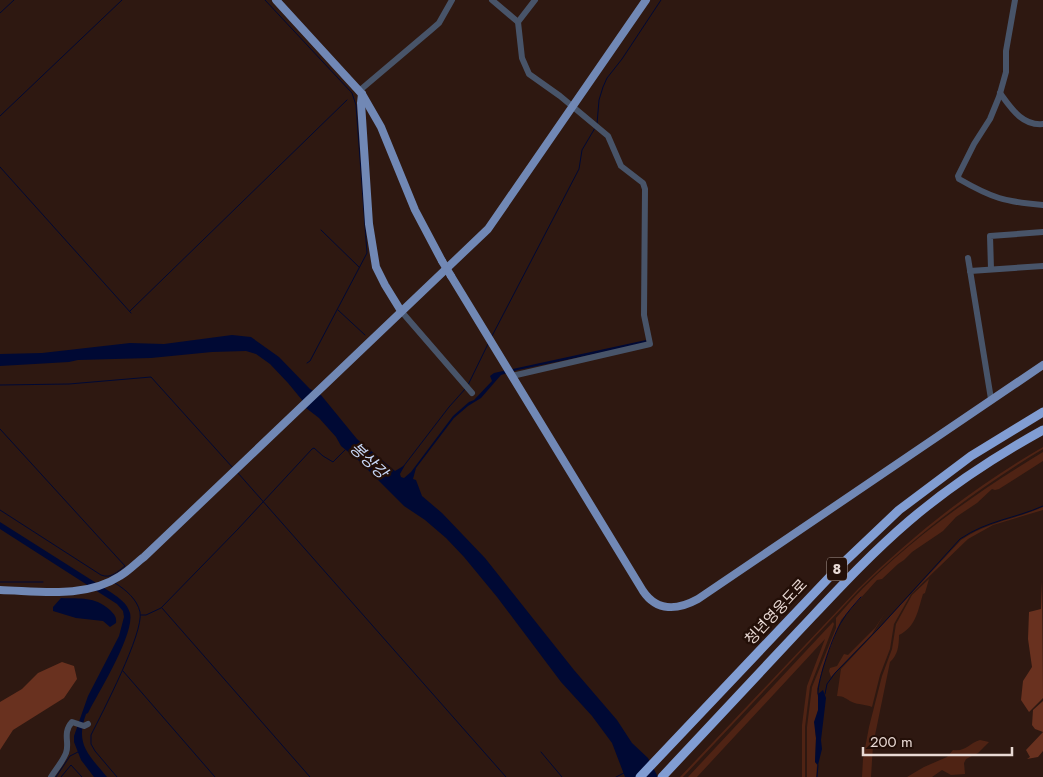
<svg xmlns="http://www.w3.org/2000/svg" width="1043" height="777" viewBox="0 0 1043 777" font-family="Jost,'Noto Sans KR',sans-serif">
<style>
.green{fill:#4f2314}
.forest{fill:#69311f}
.water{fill:#000934}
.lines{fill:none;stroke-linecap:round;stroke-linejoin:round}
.stream{stroke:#000934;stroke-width:1}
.minor{stroke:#485469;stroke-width:6}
.major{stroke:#7188b5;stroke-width:8}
.highway{stroke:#819dd3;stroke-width:9}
.major-bridge{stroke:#7188b5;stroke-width:8}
.labels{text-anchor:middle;stroke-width:5;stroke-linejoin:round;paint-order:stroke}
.shield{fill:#230f08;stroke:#ad9c97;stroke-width:1}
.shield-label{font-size:14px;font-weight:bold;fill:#e8d9d4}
.street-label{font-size:15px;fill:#e8d9d4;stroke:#230f08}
.water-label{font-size:16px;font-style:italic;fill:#c7d7f6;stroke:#230f08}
</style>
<rect width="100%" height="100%" fill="#2e1811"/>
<!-- green -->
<g class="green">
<path d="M1043,447V449C976,489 915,536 859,590L683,777H680L858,589C914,534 975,486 1043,447Z"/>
<path d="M1043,452V461L999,489L995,490L992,489L977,503L956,517L943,531L912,552L904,560L898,564L882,579L877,580L841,620L823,667L817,689L819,705L815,729L816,738L815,762L817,765L816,777H807V727L812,687L836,628V618C891,552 970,496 1043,452Z"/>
<path d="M1043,507V510L993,525L968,539L911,594L894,624L890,649L880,675L872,707C865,704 859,705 852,702C846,699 844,696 837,696L841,669L961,540C989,521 1014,520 1043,507Z"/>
<path d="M929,579L925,593L923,594C918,610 916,627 899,635C899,645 898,655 890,662L873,745L871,777H862L863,759L869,727L882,676L892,649L896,624L912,595Z"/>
<polygon points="885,613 872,634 831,677 829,671 830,668 837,666 844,654 848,655 875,628"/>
<polygon points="833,622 834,624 833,627 810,687 805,727 805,777 802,777 802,725 807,686 825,639 697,777 688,777"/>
<path d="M980,740L989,742L978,753L966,759L964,763L965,774L951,775L942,770L932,777H907L924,767L947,757L953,750C966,752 969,743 980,740Z"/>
</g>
<!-- forest -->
<g class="forest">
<polygon points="1042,581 1043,698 1029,712 1021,700 1023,681 1032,667 1028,639 1029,612 1041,609"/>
<polygon points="62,662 74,666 77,679 64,698 13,730 0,750 0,702 22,689 38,673"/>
<polygon points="1043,701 1043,751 1038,757 1027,759 1030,757 1026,750 1043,732 1035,729 1032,725 1033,710"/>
</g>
<!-- water -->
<g class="water">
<polygon points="232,335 251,337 279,357 310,389 321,395 357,439 395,471 405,465 400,474 401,477 404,478 411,472 453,416 469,402 474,400 492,381 490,376 494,373 646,340 647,343 518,370 501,375 481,398 468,406 454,418 416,468 413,479 416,480 422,496 442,513 485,558 574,670 617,720 632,743 648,758 658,777 625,777 612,743 592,716 561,682 497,597 464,557 446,538 425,520 404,506 358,460 341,446 336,437 319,418 306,408 302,400 288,383 270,364 256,354 246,351 212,352 151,358 78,360 69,362 0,366 0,354 42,353 130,343 164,344"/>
<path d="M0,522L112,593C119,598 127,603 130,613C135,634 98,693 88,713L86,714C75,744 88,754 107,777H94L81,760L74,742V736L88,696L119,636L124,617L123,611L117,604L0,529Z"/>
<path d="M61,598C81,599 94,596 110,610C114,614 117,617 116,623L110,627L103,621L76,618L53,611V607Z"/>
<polygon points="823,690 826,698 821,740 822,749 818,765 815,762 816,738 814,722 818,710 818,694"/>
</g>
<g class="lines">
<!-- stream -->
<g class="stream">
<polyline points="265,0 352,93 356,105 367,253 310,361 307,363"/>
<polyline points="0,13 14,0"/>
<polyline points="0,116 122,0"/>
<polyline points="597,124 599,100 603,87 607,78 622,59 661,0"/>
<polyline points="0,167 131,313"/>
<polyline points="321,230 359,267"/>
<polyline points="338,310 365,335"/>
<polyline points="130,311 347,100"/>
<polyline points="492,336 579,169 582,150 595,128"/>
<polyline points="0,385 69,384 151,377 233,468"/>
<polyline points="468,385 488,344"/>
<path d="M0,429L125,566C117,572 111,579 101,575L0,510"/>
<polyline points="403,467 449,407 466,388"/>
<polyline points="238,473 506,777"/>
<polyline points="0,582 43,582"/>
<path d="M115,583C126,590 137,599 140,612C144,633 102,713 91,735V744L95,751L117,777"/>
<polyline points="162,608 310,777"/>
<polyline points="141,615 146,615 161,608 238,529 312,449 314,448 323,456 333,462 345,450"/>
<polyline points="123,671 215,777"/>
<path d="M818,694C817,681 834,632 842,621C847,612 855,604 861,597"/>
<path d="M825,694L827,684L835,673L879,628L960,539C988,520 1014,519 1043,506"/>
<polyline points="541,752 562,777"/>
<polyline points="56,777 70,756 78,752"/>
<polyline points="61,777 71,765 82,777"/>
<polyline points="616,777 624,773"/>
<polyline points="817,777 818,765"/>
</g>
<!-- minor -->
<g class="minor">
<polyline points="492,0 518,22"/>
<path d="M1015,0L1006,51V72L999,97L990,119L974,144L958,176L959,179C992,198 1005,202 1043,205"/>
<polyline points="359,91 431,30 439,23 452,0"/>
<path d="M1000,93C1011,108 1022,126 1043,124"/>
<polyline points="968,258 991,399"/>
<polyline points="991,269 990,236 1043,232"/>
<polyline points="970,271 1043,266"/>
<polyline points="401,311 472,393"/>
<polyline points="512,376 650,344 644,315 645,189 643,183 621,166 608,136 560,96 529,74 522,58 518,22 535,0"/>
<path d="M51,777C56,769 63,761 66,753C70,743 62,733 72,722L84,726L88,724"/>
</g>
<!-- major -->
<g class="major">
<polyline points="276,0 362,94 381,127 415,210 442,261"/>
<polyline points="362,94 361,103 369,224 376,267 385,285 401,311"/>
<path d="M451,276L643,591C657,612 678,610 698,599L1043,365"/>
<path d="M0,590C39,591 85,599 120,576C129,571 136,563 144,557L488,229L646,0"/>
</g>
<!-- highway -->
<g class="highway">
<polyline points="640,777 839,567 899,510 971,456 1043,412"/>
<path d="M662,777C706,730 750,683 794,636C831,597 868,556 909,521C950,486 996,456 1043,430"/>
</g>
<!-- major-bridge -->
<polyline class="major-bridge" points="442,261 451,276"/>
</g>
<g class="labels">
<!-- shield labels -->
<rect class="shield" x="827" y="557.5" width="20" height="23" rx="4"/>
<g class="shield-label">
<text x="837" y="574">8</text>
</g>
<!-- street labels -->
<g class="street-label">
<text transform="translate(776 612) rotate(-47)" y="5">청년영웅도로</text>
</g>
<!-- water labels -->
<g class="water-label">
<text transform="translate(369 460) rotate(43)" y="6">봉상강</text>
</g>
</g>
<!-- scale -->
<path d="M863 747v8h149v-8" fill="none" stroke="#e8d9d4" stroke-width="2.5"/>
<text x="870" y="747" font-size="15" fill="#e8d9d4" stroke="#230f08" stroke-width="4" paint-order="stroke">200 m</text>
</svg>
